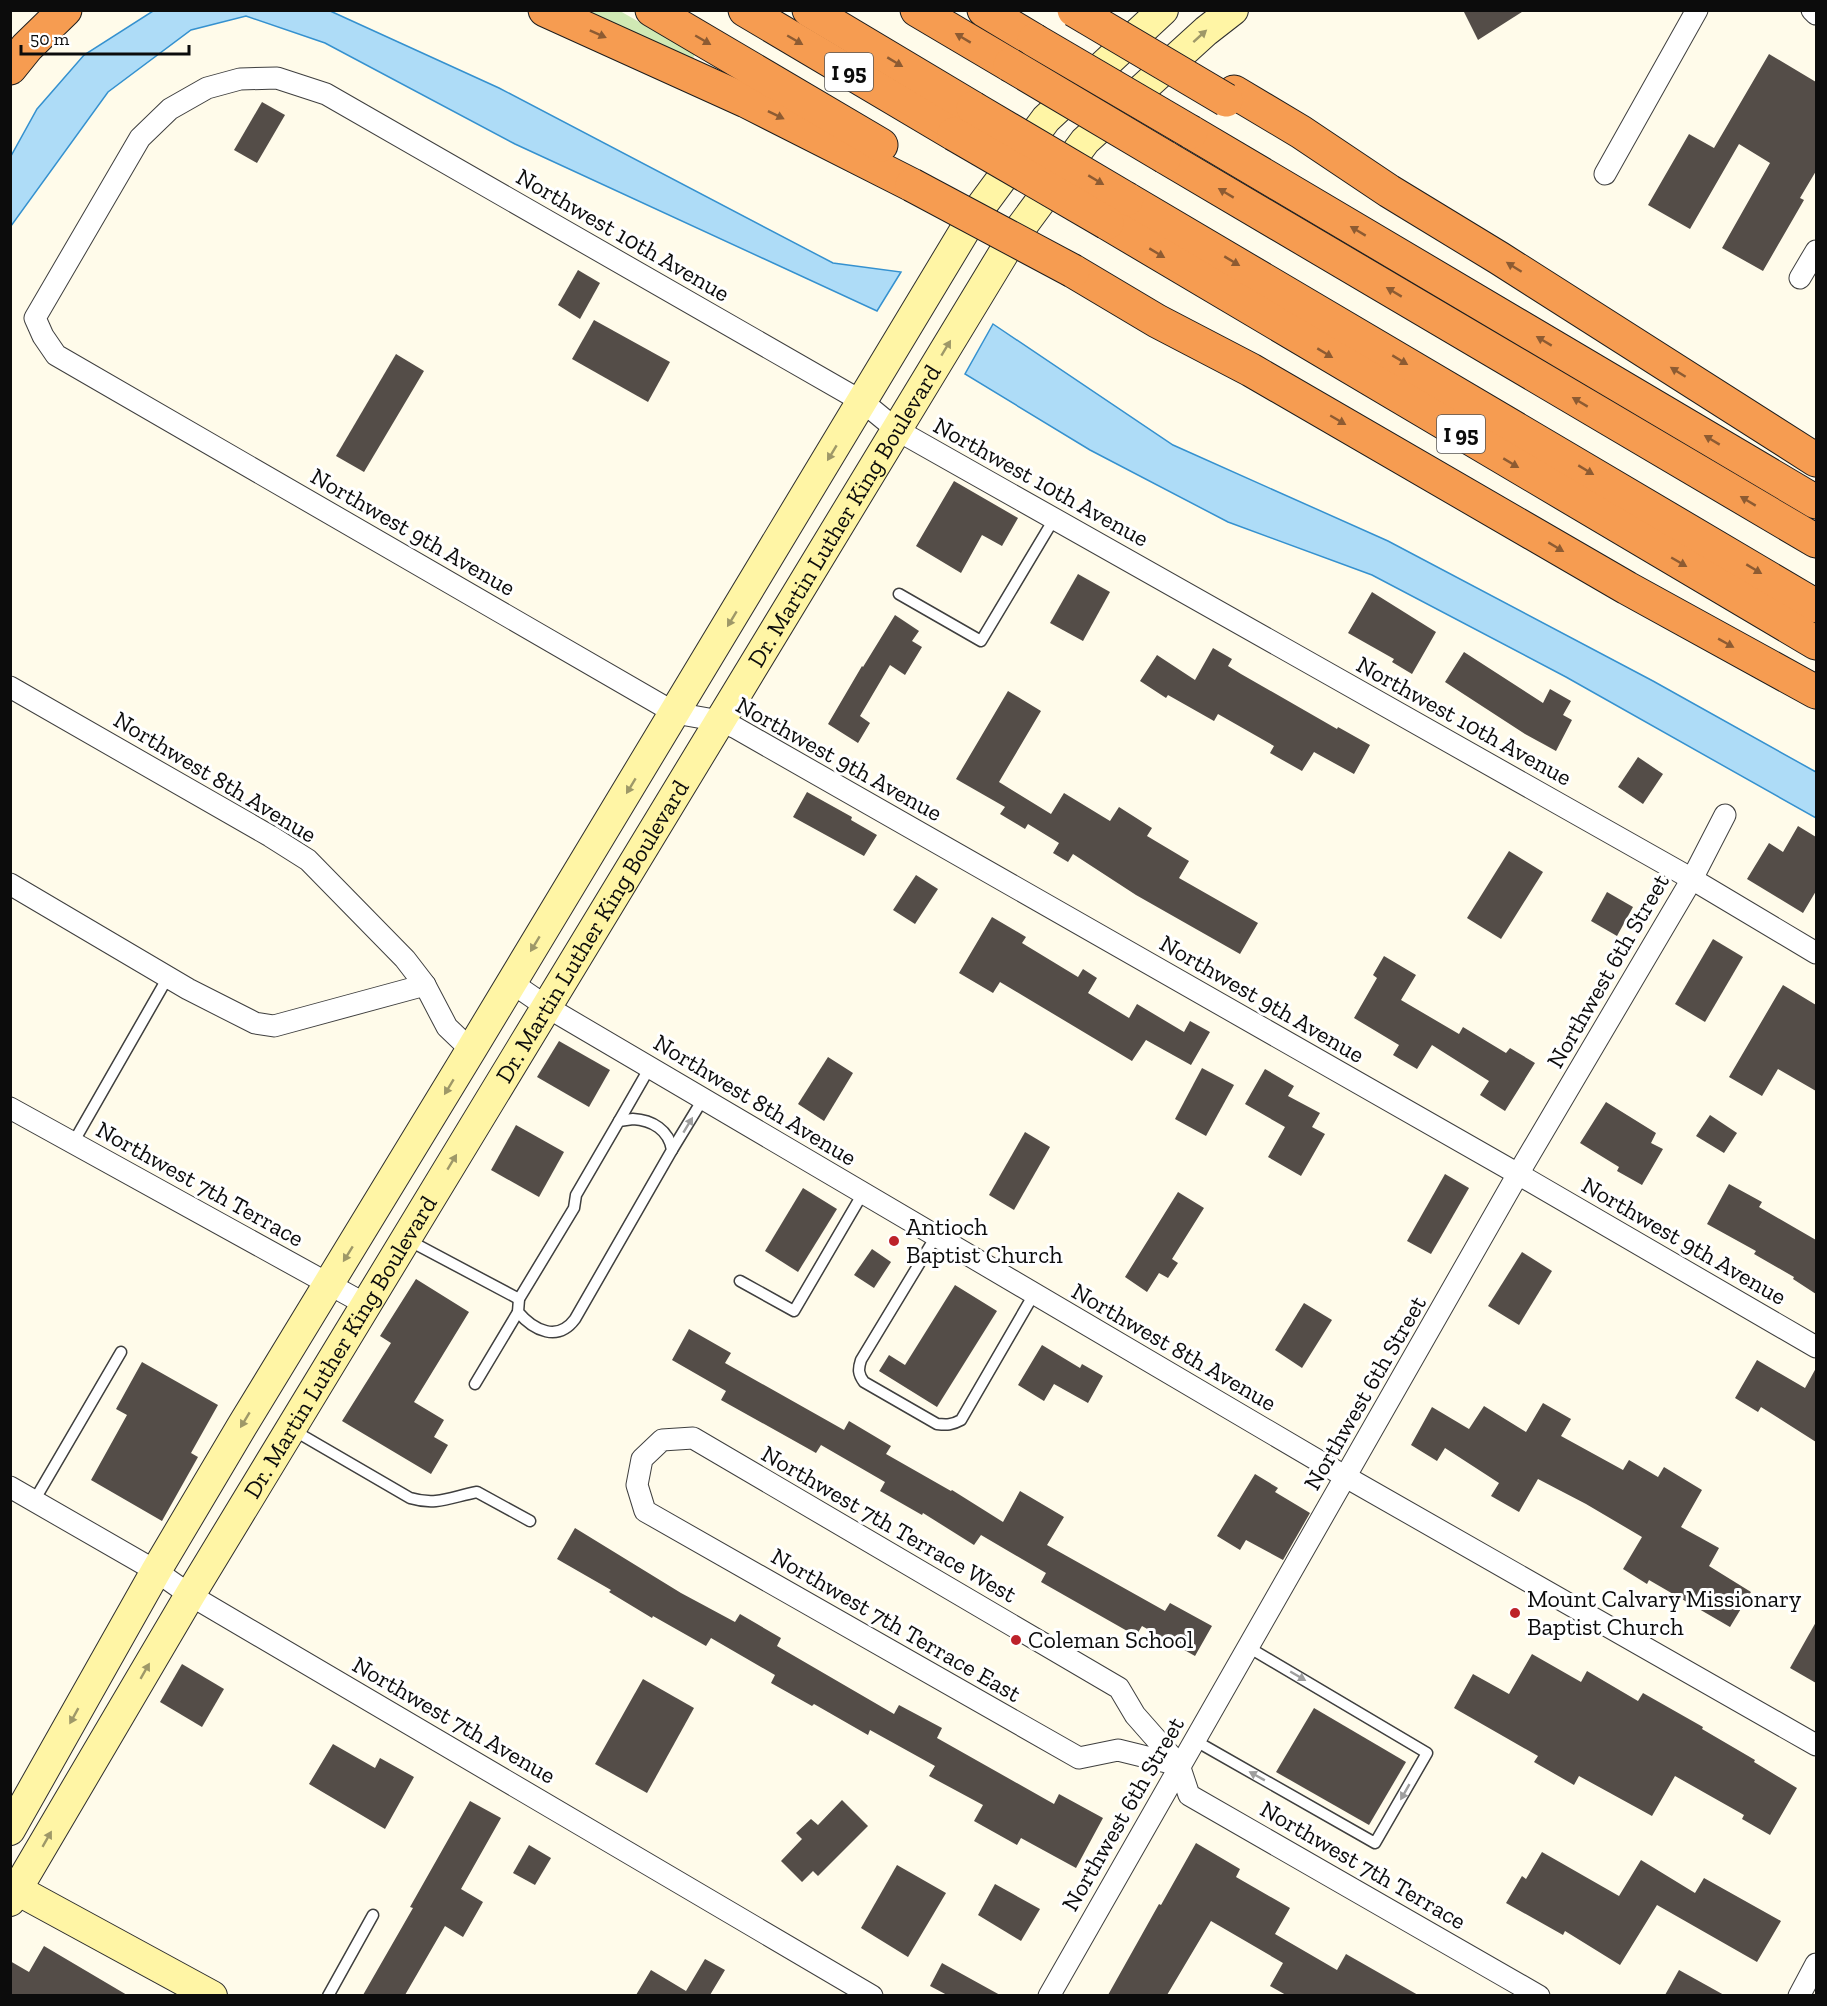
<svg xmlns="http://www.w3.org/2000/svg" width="1827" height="2006" viewBox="0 0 1827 2006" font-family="'Zilla Slab',serif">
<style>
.green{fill:#d0e9b4}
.water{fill:#aedcf7;stroke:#3591cf;stroke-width:1.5}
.building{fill:#544d48}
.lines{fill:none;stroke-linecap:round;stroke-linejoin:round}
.lane-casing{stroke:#3f3f3f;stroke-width:13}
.street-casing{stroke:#3f3f3f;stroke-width:23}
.secondary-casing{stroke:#2e2e2e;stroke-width:32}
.highway-casing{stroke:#1d1d1d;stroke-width:35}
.lane{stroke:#fff;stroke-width:10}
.street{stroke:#fff;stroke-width:21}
.secondary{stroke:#fff5a5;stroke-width:30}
.highway{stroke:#f69c51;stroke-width:33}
.highway-bridge-casing{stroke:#1d1d1d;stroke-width:35;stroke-linecap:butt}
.highway-bridge{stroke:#f69c51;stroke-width:33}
.oneway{fill:#8d5b32}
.oneway2{fill:#9e9868}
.oneway3{fill:#9e9e9e}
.poi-dot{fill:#bd222a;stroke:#fff;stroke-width:2}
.labels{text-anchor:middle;stroke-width:6;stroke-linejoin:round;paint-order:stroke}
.shield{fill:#fff;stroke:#555;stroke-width:1.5}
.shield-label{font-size:22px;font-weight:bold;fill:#0c0c0c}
.street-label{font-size:24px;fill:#0c0c0c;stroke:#fff}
.poi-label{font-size:24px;fill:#0c0c0c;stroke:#fff;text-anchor:start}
</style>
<rect width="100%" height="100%" fill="#fffbea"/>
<!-- green -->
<polygon class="green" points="572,11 620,11 695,54 691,63"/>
<!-- water -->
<g class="water">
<polygon points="328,10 499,88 833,263 901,272 877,311 515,144 325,43 246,16 191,30 108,92 11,226 11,156 37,109 84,55 153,11"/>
<polygon points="993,324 1173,445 1388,541 1653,681 1816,772 1816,818 1566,677 1372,575 1228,522 1090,450 965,374"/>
</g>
<!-- building -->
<g class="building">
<polygon points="1463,10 1525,10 1478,40"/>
<polygon points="1769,54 1816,82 1816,171 1800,198 1804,200 1763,271 1722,248 1770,163 1739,144 1690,229 1648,205 1689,134 1714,148"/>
<polygon points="262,102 285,115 257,163 234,150"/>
<polygon points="578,270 600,283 580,319 558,305"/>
<polygon points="594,320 670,362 648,402 572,359"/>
<polygon points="396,354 424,371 364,472 336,456"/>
<polygon points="954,481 1018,518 1002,546 982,535 961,573 916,546"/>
<polygon points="1078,574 1110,592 1083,641 1050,623"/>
<polygon points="1372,592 1436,632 1412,674 1392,662 1394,659 1348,633"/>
<polygon points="895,615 919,631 912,641 922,647 905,675 890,665 860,716 870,723 858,743 828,724 862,666 863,667"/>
<polygon points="1213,648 1232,659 1228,666 1241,674 1337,729 1338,727 1370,745 1354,774 1314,752 1302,771 1270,753 1274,746 1218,714 1214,721 1168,695 1166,698 1140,681 1157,655 1195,680"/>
<polygon points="1464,652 1543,703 1550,689 1571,701 1563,715 1572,720 1556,751 1525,734 1445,682"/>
<polygon points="1008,691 1041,711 999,782 1051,814 1064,793 1110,821 1119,807 1152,828 1147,836 1189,861 1179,878 1258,923 1240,954 1136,895 1073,854 1068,862 1053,853 1059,843 1028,824 1025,829 1000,814 1005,807 956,779"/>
<polygon points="1638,757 1663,774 1643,804 1618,787"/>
<polygon points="807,792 852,817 851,820 877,835 864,856 793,817"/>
<polygon points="1798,826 1816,837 1816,891 1803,913 1747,879 1769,843 1783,852"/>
<polygon points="1509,851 1543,872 1501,939 1467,918"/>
<polygon points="916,875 938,889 915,924 893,910"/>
<polygon points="1607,892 1633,907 1617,936 1591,921"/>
<polygon points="992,917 1026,937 1022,943 1078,977 1083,969 1097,978 1088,993 1129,1018 1137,1004 1184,1032 1190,1021 1210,1032 1191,1065 1146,1040 1132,1061 1000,982 993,993 959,973"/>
<polygon points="1713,939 1743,957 1705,1022 1675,1004"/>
<polygon points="1384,956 1416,975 1401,1000 1459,1034 1463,1027 1506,1053 1510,1048 1535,1063 1505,1111 1480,1095 1489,1081 1432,1045 1417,1069 1393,1055 1399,1045 1354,1018 1377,978 1373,975"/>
<polygon points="1783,985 1816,1005 1816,1091 1778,1069 1762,1096 1729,1077"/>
<polygon points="559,1041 610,1070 589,1107 537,1077"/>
<polygon points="828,1057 853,1073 824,1121 798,1104"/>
<polygon points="1202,1068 1234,1085 1206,1136 1175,1119"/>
<polygon points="1265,1069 1294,1086 1288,1096 1320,1113 1312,1127 1325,1134 1301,1176 1268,1157 1285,1127 1245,1104"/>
<polygon points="1606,1102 1656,1133 1651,1143 1663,1149 1642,1185 1617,1171 1619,1167 1580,1143"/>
<polygon points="1710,1115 1737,1133 1724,1153 1696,1136"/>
<polygon points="516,1125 564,1152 539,1197 491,1170"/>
<polygon points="1025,1132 1050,1147 1014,1210 989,1195"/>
<polygon points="1445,1174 1469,1188 1431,1254 1407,1241"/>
<polygon points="1729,1184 1762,1202 1759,1207 1816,1240 1816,1294 1793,1279 1794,1277 1754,1254 1756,1251 1707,1224"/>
<polygon points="803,1188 837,1209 798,1272 765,1251"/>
<polygon points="1178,1192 1204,1208 1172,1259 1178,1263 1168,1278 1159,1273 1147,1292 1125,1277"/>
<polygon points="872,1249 891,1262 874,1288 854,1275"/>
<polygon points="1522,1252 1552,1271 1519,1325 1488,1306"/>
<polygon points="416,1279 469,1312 414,1402 444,1420 434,1437 448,1445 431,1474 342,1421 391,1343 380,1336"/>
<polygon points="955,1285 997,1311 937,1407 879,1371 889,1355 905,1365"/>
<polygon points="1304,1303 1332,1320 1302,1368 1275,1350"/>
<polygon points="689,1329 731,1353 725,1363 844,1430 849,1421 891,1446 886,1454 951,1491 952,1490 1003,1522 1020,1491 1064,1517 1047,1545 1165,1611 1170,1603 1212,1626 1195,1656 1142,1626 1136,1636 1041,1582 1046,1573 981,1535 974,1545 923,1513 922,1515 880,1491 885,1482 821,1445 816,1453 721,1400 726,1391 672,1360"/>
<polygon points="1042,1345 1080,1368 1082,1364 1103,1376 1088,1403 1054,1384 1044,1401 1018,1385"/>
<polygon points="1757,1360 1805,1388 1816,1368 1816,1442 1761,1407 1758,1412 1735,1398"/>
<polygon points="142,1362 218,1405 191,1453 198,1457 162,1521 91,1480 127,1415 116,1409"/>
<polygon points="1543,1403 1571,1419 1561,1436 1623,1470 1629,1460 1658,1477 1664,1467 1702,1490 1681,1527 1719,1548 1709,1566 1751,1592 1730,1627 1649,1580 1647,1584 1623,1569 1642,1537 1586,1504 1538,1479 1519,1512 1491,1496 1499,1483 1445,1448 1437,1461 1411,1445 1432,1407 1469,1429 1484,1406 1526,1432"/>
<polygon points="1255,1474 1278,1488 1275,1492 1310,1513 1283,1560 1246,1540 1240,1550 1217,1536"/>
<polygon points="575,1528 681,1593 735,1622 740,1614 781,1638 777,1646 894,1714 899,1705 942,1728 937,1738 1054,1804 1059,1794 1103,1818 1076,1868 1021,1838 1017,1845 974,1821 983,1805 929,1776 935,1766 870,1730 868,1735 814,1704 812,1706 771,1683 775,1675 711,1638 706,1646 653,1616 652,1618 609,1592 611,1590 557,1559"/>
<polygon points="1816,1622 1816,1683 1790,1668"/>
<polygon points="1532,1654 1581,1682 1587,1671 1638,1701 1643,1693 1703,1727 1702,1729 1755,1760 1754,1762 1797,1788 1770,1835 1742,1819 1744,1815 1675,1776 1652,1816 1579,1776 1574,1785 1534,1762 1538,1756 1454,1708 1473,1674 1509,1694"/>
<polygon points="182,1664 224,1689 202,1727 160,1702"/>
<polygon points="643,1679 694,1708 647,1793 595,1764"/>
<polygon points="1314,1708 1406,1762 1369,1825 1276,1772"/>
<polygon points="333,1744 375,1768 380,1758 414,1777 385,1829 309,1784"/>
<polygon points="842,1800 868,1826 818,1876 813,1871 802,1882 781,1861 802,1839 796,1833 811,1819 818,1825"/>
<polygon points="470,1801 501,1818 461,1889 483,1902 463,1937 445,1926 405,1995 363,1995 413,1908 410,1907"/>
<polygon points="1196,1843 1240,1869 1236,1877 1290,1908 1275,1934 1337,1970 1346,1954 1418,1995 1286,1995 1270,1986 1283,1963 1211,1921 1167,1995 1108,1995 1159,1904 1161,1905"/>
<polygon points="529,1845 551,1858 535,1885 513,1873"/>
<polygon points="1542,1852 1619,1896 1641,1860 1695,1893 1704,1878 1781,1921 1757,1962 1657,1905 1620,1965 1565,1931 1563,1935 1506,1903 1522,1876 1526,1879"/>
<polygon points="897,1865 946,1893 908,1957 861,1928"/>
<polygon points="995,1884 1040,1909 1021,1941 978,1915"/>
<polygon points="44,1946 127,1995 10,1995 10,1961 29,1972"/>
<polygon points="705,1959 725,1970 710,1995 636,1995 651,1970 686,1991"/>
<polygon points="942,1963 1000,1995 947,1995 930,1986"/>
<polygon points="1679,1970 1724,1995 1665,1995"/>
</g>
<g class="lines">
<defs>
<g id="lane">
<polyline points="899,594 981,641 1054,519"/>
<path d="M633,1119C652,1120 669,1130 672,1150L575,1319C558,1342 534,1331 518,1312L519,1299L574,1208L576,1195L619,1121Z"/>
<polyline points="619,1121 650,1067"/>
<polyline points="73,1143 168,977"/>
<polyline points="672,1150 703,1099"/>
<path d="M936,1236L861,1360C858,1369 858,1374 864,1382L937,1424C947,1425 952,1425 961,1420L1034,1294"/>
<polyline points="408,1240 519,1299"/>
<polyline points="740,1281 794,1311 863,1193"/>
<polyline points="475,1384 518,1312"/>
<path d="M293,1430L410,1498C437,1506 451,1497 477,1492L530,1521"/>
<polyline points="34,1501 121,1352"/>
<polyline points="1194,1740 1375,1843 1427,1753 1248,1647"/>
<polyline points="328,1996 373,1915"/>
</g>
<g id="street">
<polyline points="1812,10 1816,14"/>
<polyline points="1605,174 1697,10"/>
<polyline points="1800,278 1816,251"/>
<polyline points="10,687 270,836 308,860 405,959 425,985 447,1027 471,1050"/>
<polyline points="10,884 188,989 255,1023 274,1026 425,985"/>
<polyline points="1816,953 1692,879 897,430 863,402 326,94 277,78 240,79 207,88 170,109 140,138 35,318 43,336 56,355 675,713 720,721 736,728 1518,1174 1816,1347"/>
<polyline points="512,983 547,1007 1346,1477 1816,1745"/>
<polyline points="10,1108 365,1304"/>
<polyline points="10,1487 156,1571 190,1595 872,1996"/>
<polyline points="1179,1765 1118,1750 1079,1758 645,1511 637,1485 642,1459 662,1440 693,1438 1119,1688 1135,1715 1179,1765 1189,1795 1539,1996"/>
<polyline points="1049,1996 1518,1174 1692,879 1725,815"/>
<polyline points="1799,1996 1816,1964"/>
</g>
<g id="secondary">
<polyline points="10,1830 156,1571 242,1426 471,1050 971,220 1046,119 1163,10"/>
<polyline points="10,1886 212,1996"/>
<path id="s1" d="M10,1901L190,1595L1011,241L1085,141L1206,31L1233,10"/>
</g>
<g id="highway">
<polyline points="545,10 746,101 912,185"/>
<polyline points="652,10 881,145"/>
<polyline points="745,10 954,134"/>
<polyline points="809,10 973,108"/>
<polyline points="917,10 1010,65"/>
<polyline points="984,10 1034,40"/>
<polyline points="10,68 27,47 65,10"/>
<polyline points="1234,92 1301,132 1389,191 1499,258 1816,460"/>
<polyline points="1191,132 1816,502"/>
<polyline points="1165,157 1816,541"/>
<polyline points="1127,199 1816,606"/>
<polyline points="1107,223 1816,643"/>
<polyline points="1073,271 1157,321 1251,370 1627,588 1816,692"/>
</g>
</defs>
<!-- lane casing -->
<use href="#lane" class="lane-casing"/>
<!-- street casing -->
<use href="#street" class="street-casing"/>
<!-- secondary casing -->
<use href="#secondary" class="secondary-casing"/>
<!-- highway casing -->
<use href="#highway" class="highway-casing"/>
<!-- lane -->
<use href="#lane" class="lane"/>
<!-- street -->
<use href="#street" class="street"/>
<!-- secondary -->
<use href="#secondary" class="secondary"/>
<!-- highway -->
<use href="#highway" class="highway"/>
<defs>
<g id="highway-bridge">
<polyline points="1074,10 1226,100"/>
<polyline points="1034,40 1191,132"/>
<polyline points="1010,65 1165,157"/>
<polyline points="973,108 1127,199"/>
<polyline points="954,134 1107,223"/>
<polyline points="912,185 1073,271"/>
</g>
</defs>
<!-- highway-bridge casing -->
<use href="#highway-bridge" class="highway-bridge-casing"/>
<!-- highway-bridge -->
<use href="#highway-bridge" class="highway-bridge"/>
</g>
<!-- one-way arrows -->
<defs><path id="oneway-solid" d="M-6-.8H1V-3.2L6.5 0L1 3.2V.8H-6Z" transform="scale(1.5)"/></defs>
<g class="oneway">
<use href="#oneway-solid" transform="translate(598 34) rotate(24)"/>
<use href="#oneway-solid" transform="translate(963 38) rotate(-149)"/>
<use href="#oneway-solid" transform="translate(703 40) rotate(30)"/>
<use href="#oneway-solid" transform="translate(795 40) rotate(30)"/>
<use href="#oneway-solid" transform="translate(895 62) rotate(31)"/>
<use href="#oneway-solid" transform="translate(776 115) rotate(26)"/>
<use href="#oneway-solid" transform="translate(1096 180) rotate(31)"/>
<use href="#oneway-solid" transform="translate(1226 193) rotate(-149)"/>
<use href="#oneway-solid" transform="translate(1358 231) rotate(-149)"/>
<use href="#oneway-solid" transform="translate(1157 253) rotate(31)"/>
<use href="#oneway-solid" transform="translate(1232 261) rotate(31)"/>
<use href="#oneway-solid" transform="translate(1514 267) rotate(-148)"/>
<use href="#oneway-solid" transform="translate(1394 292) rotate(-149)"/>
<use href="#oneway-solid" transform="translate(1544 341) rotate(-149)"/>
<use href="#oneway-solid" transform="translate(1325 353) rotate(31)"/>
<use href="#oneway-solid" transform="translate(1400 360) rotate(31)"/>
<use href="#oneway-solid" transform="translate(1678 372) rotate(-148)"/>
<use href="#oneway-solid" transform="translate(1580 402) rotate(-149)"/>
<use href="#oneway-solid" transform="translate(1338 420) rotate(30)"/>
<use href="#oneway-solid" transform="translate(1712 440) rotate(-149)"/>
<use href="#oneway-solid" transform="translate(1511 463) rotate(31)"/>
<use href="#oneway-solid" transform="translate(1586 470) rotate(31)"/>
<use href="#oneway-solid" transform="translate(1748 501) rotate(-149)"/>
<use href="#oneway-solid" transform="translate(1556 547) rotate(31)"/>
<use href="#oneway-solid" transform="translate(1679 562) rotate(30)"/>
<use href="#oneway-solid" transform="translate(1754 569) rotate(31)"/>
<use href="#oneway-solid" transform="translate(1726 643) rotate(29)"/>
</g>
<g class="oneway2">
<use href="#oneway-solid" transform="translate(1200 36) rotate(-42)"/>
<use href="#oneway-solid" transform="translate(946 348) rotate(-59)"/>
<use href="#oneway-solid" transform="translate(832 453) rotate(121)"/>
<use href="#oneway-solid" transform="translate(732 619) rotate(121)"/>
<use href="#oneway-solid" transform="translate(631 786) rotate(121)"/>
<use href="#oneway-solid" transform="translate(535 944) rotate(121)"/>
<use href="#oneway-solid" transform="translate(449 1087) rotate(121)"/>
<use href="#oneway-solid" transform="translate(452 1162) rotate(-59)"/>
<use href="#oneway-solid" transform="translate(348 1254) rotate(122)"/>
<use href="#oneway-solid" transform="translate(245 1420) rotate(121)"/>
<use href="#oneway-solid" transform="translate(145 1671) rotate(-60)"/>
<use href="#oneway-solid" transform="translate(74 1716) rotate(119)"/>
<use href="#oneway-solid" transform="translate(47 1839) rotate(-60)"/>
</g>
<g class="oneway3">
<use href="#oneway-solid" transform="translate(688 1125) rotate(-59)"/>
<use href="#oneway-solid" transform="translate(1298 1676) rotate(30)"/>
<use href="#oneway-solid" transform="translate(1257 1776) rotate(-151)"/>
<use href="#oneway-solid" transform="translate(1405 1792) rotate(120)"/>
</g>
<!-- markers -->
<g class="poi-dot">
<circle cx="894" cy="1241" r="6"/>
<circle cx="1515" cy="1613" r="6"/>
<circle cx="1016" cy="1640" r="6"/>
</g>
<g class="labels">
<!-- shield labels -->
<g class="shield">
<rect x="825" y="53" width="48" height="38" rx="4.5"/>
<rect x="1437" y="415" width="48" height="38" rx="4.5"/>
</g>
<g class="shield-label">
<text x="849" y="80">I 95</text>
<text x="1461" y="442">I 95</text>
</g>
<!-- street labels -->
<g class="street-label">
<text transform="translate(623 235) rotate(30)" y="8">Northwest 10th Avenue</text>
<text transform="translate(1041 482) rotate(29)" y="8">Northwest 10th Avenue</text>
<text dy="8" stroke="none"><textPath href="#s1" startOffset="1617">Dr. Martin Luther King Boulevard</textPath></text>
<text transform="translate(413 532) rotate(30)" y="8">Northwest 9th Avenue</text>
<text transform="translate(1464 721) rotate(29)" y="8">Northwest 10th Avenue</text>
<text transform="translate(839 759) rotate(29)" y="8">Northwest 9th Avenue</text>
<text transform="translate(215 777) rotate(31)" y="8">Northwest 8th Avenue</text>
<text dy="8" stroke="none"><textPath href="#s1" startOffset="1131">Dr. Martin Luther King Boulevard</textPath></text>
<text transform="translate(1608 971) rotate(-60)" y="8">Northwest 6th Street</text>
<text transform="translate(1262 999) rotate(30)" y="8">Northwest 9th Avenue</text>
<text transform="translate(755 1100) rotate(31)" y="8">Northwest 8th Avenue</text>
<text transform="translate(200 1184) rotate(29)" y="8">Northwest 7th Terrace</text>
<text transform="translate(1684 1241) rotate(30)" y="8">Northwest 9th Avenue</text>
<text dy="8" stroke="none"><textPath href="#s1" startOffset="645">Dr. Martin Luther King Boulevard</textPath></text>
<text transform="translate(1174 1347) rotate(30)" y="8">Northwest 8th Avenue</text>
<text transform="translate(1365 1393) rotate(-60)" y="8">Northwest 6th Street</text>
<text transform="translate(889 1524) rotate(30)" y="8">Northwest 7th Terrace West</text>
<text transform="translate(896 1625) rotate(30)" y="8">Northwest 7th Terrace East</text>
<text transform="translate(454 1720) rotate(30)" y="8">Northwest 7th Avenue</text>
<text transform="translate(1123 1814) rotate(-60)" y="8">Northwest 6th Street</text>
<text transform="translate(1363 1865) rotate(30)" y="8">Northwest 7th Terrace</text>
</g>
<!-- poi labels -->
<g class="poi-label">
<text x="906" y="1235">Antioch<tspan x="906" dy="28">Baptist Church</tspan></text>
<text x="1527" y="1607">Mount Calvary Missionary<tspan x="1527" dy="28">Baptist Church</tspan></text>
<text x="1028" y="1648">Coleman School</text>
</g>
</g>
<!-- border -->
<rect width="1827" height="2006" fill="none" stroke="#0c0c0c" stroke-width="24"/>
<!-- scale -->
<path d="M21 45v9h168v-9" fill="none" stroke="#0c0c0c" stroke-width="3"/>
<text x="30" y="45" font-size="18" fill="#0c0c0c" stroke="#ffffff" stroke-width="4.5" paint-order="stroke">50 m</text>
</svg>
